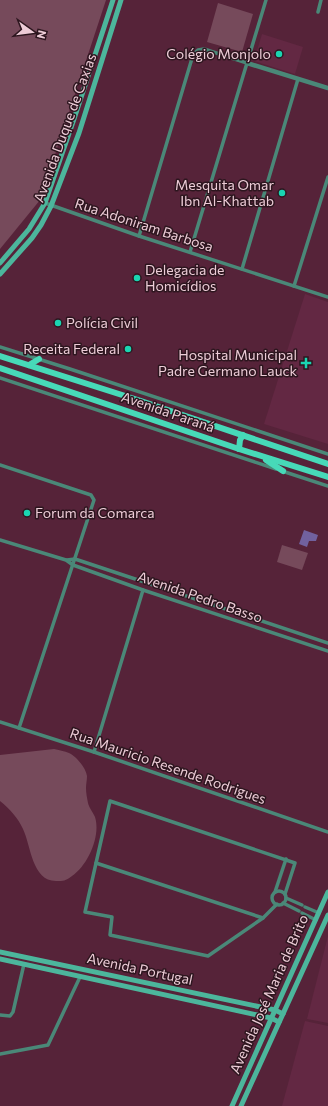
<svg xmlns="http://www.w3.org/2000/svg" width="328" height="1106" viewBox="0 0 328 1106" font-family="Commissioner,sans-serif">
<style>
.built{fill:#632843}
.green{fill:#764a5b}
.water{fill:#71619e}
.lines{fill:none;stroke-linecap:round;stroke-linejoin:round}
.minor{stroke:#4a8878;stroke-width:3.5}
.tertiary{stroke:#4a8878;stroke-width:4.5}
.secondary{stroke:#4cb69c;stroke-width:5}
.primary{stroke:#47d9b8;stroke-width:6}
.poi-dot{fill:#1ad5b2;stroke:#2d161f;stroke-width:1.5}
.labels{text-anchor:middle;stroke-width:3;stroke-linejoin:round;paint-order:stroke}
.poi-label{font-size:14px;fill:#edccd7;stroke:#2d161f;text-anchor:end}
.street-label{font-size:14px;fill:#edccd7;stroke:#2d161f}
</style>
<rect width="100%" height="100%" fill="#562339"/>
<!-- built -->
<g class="built">
<polygon points="262,34 303,47 295,74 254,61"/>
<polygon points="305,294 328,302 328,444 264,424"/>
<polygon points="328,936 328,1023 307,1019"/>
<polygon points="305,1021 328,1026 328,1106 282,1106"/>
</g>
<!-- green -->
<g class="green">
<polygon points="0,0 106,0 40,200 0,249"/>
<polygon points="218,3 253,14 242,52 207,42"/>
<polygon points="282,545 308,553 302,570 277,562"/>
<path d="M54,749C58,750 65,751 69,753C76,756 86,768 87,776C87,780 86,784 86,788C86,793 87,798 88,803C89,808 93,812 95,817C101,836 88,865 72,876C65,881 64,881 56,881C32,881 31,846 23,829C18,818 10,809 0,801V755Z"/>
</g>
<!-- water -->
<polygon class="water" points="304,530 318,535 316,541 309,541 307,547 299,544"/>
<g class="lines">
<!-- minor -->
<g class="minor">
<polyline points="318,12 321,0"/>
<polyline points="45,203 139,236 328,297"/>
<polyline points="139,236 193,55 198,50 204,49 247,63"/>
<polyline points="190,252 266,0"/>
<polyline points="242,269 298,79"/>
<polyline points="294,286 328,177"/>
<polyline points="0,347 70,369 328,454"/>
<polyline points="0,378 276,469"/>
<polyline points="0,465 91,495 94,500 19,728"/>
<polyline points="282,471 328,486"/>
<polyline points="0,540 66,560 73,565 143,590 328,651"/>
<polyline points="67,560 75,559 328,643"/>
<polyline points="0,722 94,752 328,832"/>
<polyline points="94,752 143,590"/>
<polyline points="96,863 263,918"/>
<circle cx="279" cy="898" r="7"/>
<polyline points="275,892 286,859"/>
<polyline points="286,898 302,905"/>
<polyline points="283,903 299,911"/>
<polyline points="277,904 263,918 208,956 110,935 112,917 85,912 110,801 295,863 285,894"/>
<polyline points="305,907 319,913"/>
<polyline points="302,913 316,920"/>
<polyline points="0,1015 10,1016 13,1012 24,964"/>
<polyline points="0,1054 48,1045 80,977"/>
</g>
<!-- tertiary -->
<polyline class="tertiary" points="247,63 328,88"/>
<!-- secondary -->
<g class="secondary">
<polyline points="0,263 29,229 45,203 74,119 113,0"/>
<polyline points="0,274 32,238 41,225 51,206 79,133 121,0"/>
<polyline points="0,952 275,1010 283,1014"/>
<polyline points="0,959 271,1018 279,1022"/>
<polyline points="232,1106 328,892"/>
<polyline points="241,1106 328,915"/>
</g>
<!-- primary -->
<g class="primary">
<polyline points="0,356 141,401 328,464"/>
<polyline points="29,365 39,359"/>
<polyline points="0,368 239,449 328,477"/>
<polyline points="239,449 240,440 243,435"/>
<polyline points="266,460 283,471"/>
</g>
</g>
<!-- markers -->
<g class="poi-dot">
<circle cx="279" cy="54" r="4"/>
<circle cx="282" cy="193" r="4"/>
<circle cx="137" cy="278" r="4"/>
<circle cx="58" cy="323" r="4"/>
<circle cx="128" cy="349" r="4"/>
<path d="M304 357h4v4h4v4h-4v4h-4v-4h-4v-4h4z"/>
<circle cx="27" cy="513" r="4"/>
</g>
<g class="labels">
<!-- poi labels -->
<g class="poi-label">
<text x="271" y="59">Colégio Monjolo</text>
<text x="274" y="190">Mesquita Omar<tspan x="274" dy="16">Ibn Al-Khattab</tspan></text>
<text x="145" y="275" text-anchor="start">Delegacia de<tspan x="145" dy="16">Homicídios</tspan></text>
<text x="66" y="328" text-anchor="start">Polícia Civil</text>
<text x="120" y="354">Receita Federal</text>
<text x="297" y="360">Hospital Municipal<tspan x="297" dy="16">Padre Germano Lauck</tspan></text>
<text x="35" y="518" text-anchor="start">Forum da Comarca</text>
</g>
<!-- street labels -->
<g class="street-label">
<text transform="translate(65 128) rotate(-70)" y="5">Avenida Duque de Caxias</text>
<text transform="translate(144 225) rotate(18)" y="5">Rua Adoniram Barbosa</text>
<text transform="translate(168 412) rotate(19)" y="5">Avenida Paraná</text>
<text transform="translate(200 597) rotate(19)" y="5">Avenida Pedro Basso</text>
<text transform="translate(168 766) rotate(19)" y="5">Rua Mauricio Resende Rodrigues</text>
<text transform="translate(140 969) rotate(12)" y="5">Avenida Portugal</text>
<text transform="translate(269 994) rotate(-66)" y="5">Avenida José Maria de Brito</text>
</g>
</g>
<!-- north arrow -->
<g transform="translate(32 32) rotate(104)" stroke="#2d161f" stroke-width="3" paint-order="stroke">
<path d="M0-3L7 15L0 10L-7 15Z" fill="#edccd7"/>
<text y="-6" font-size="11" font-weight="bold" text-anchor="middle" fill="#edccd7">N</text>
</g>
</svg>
